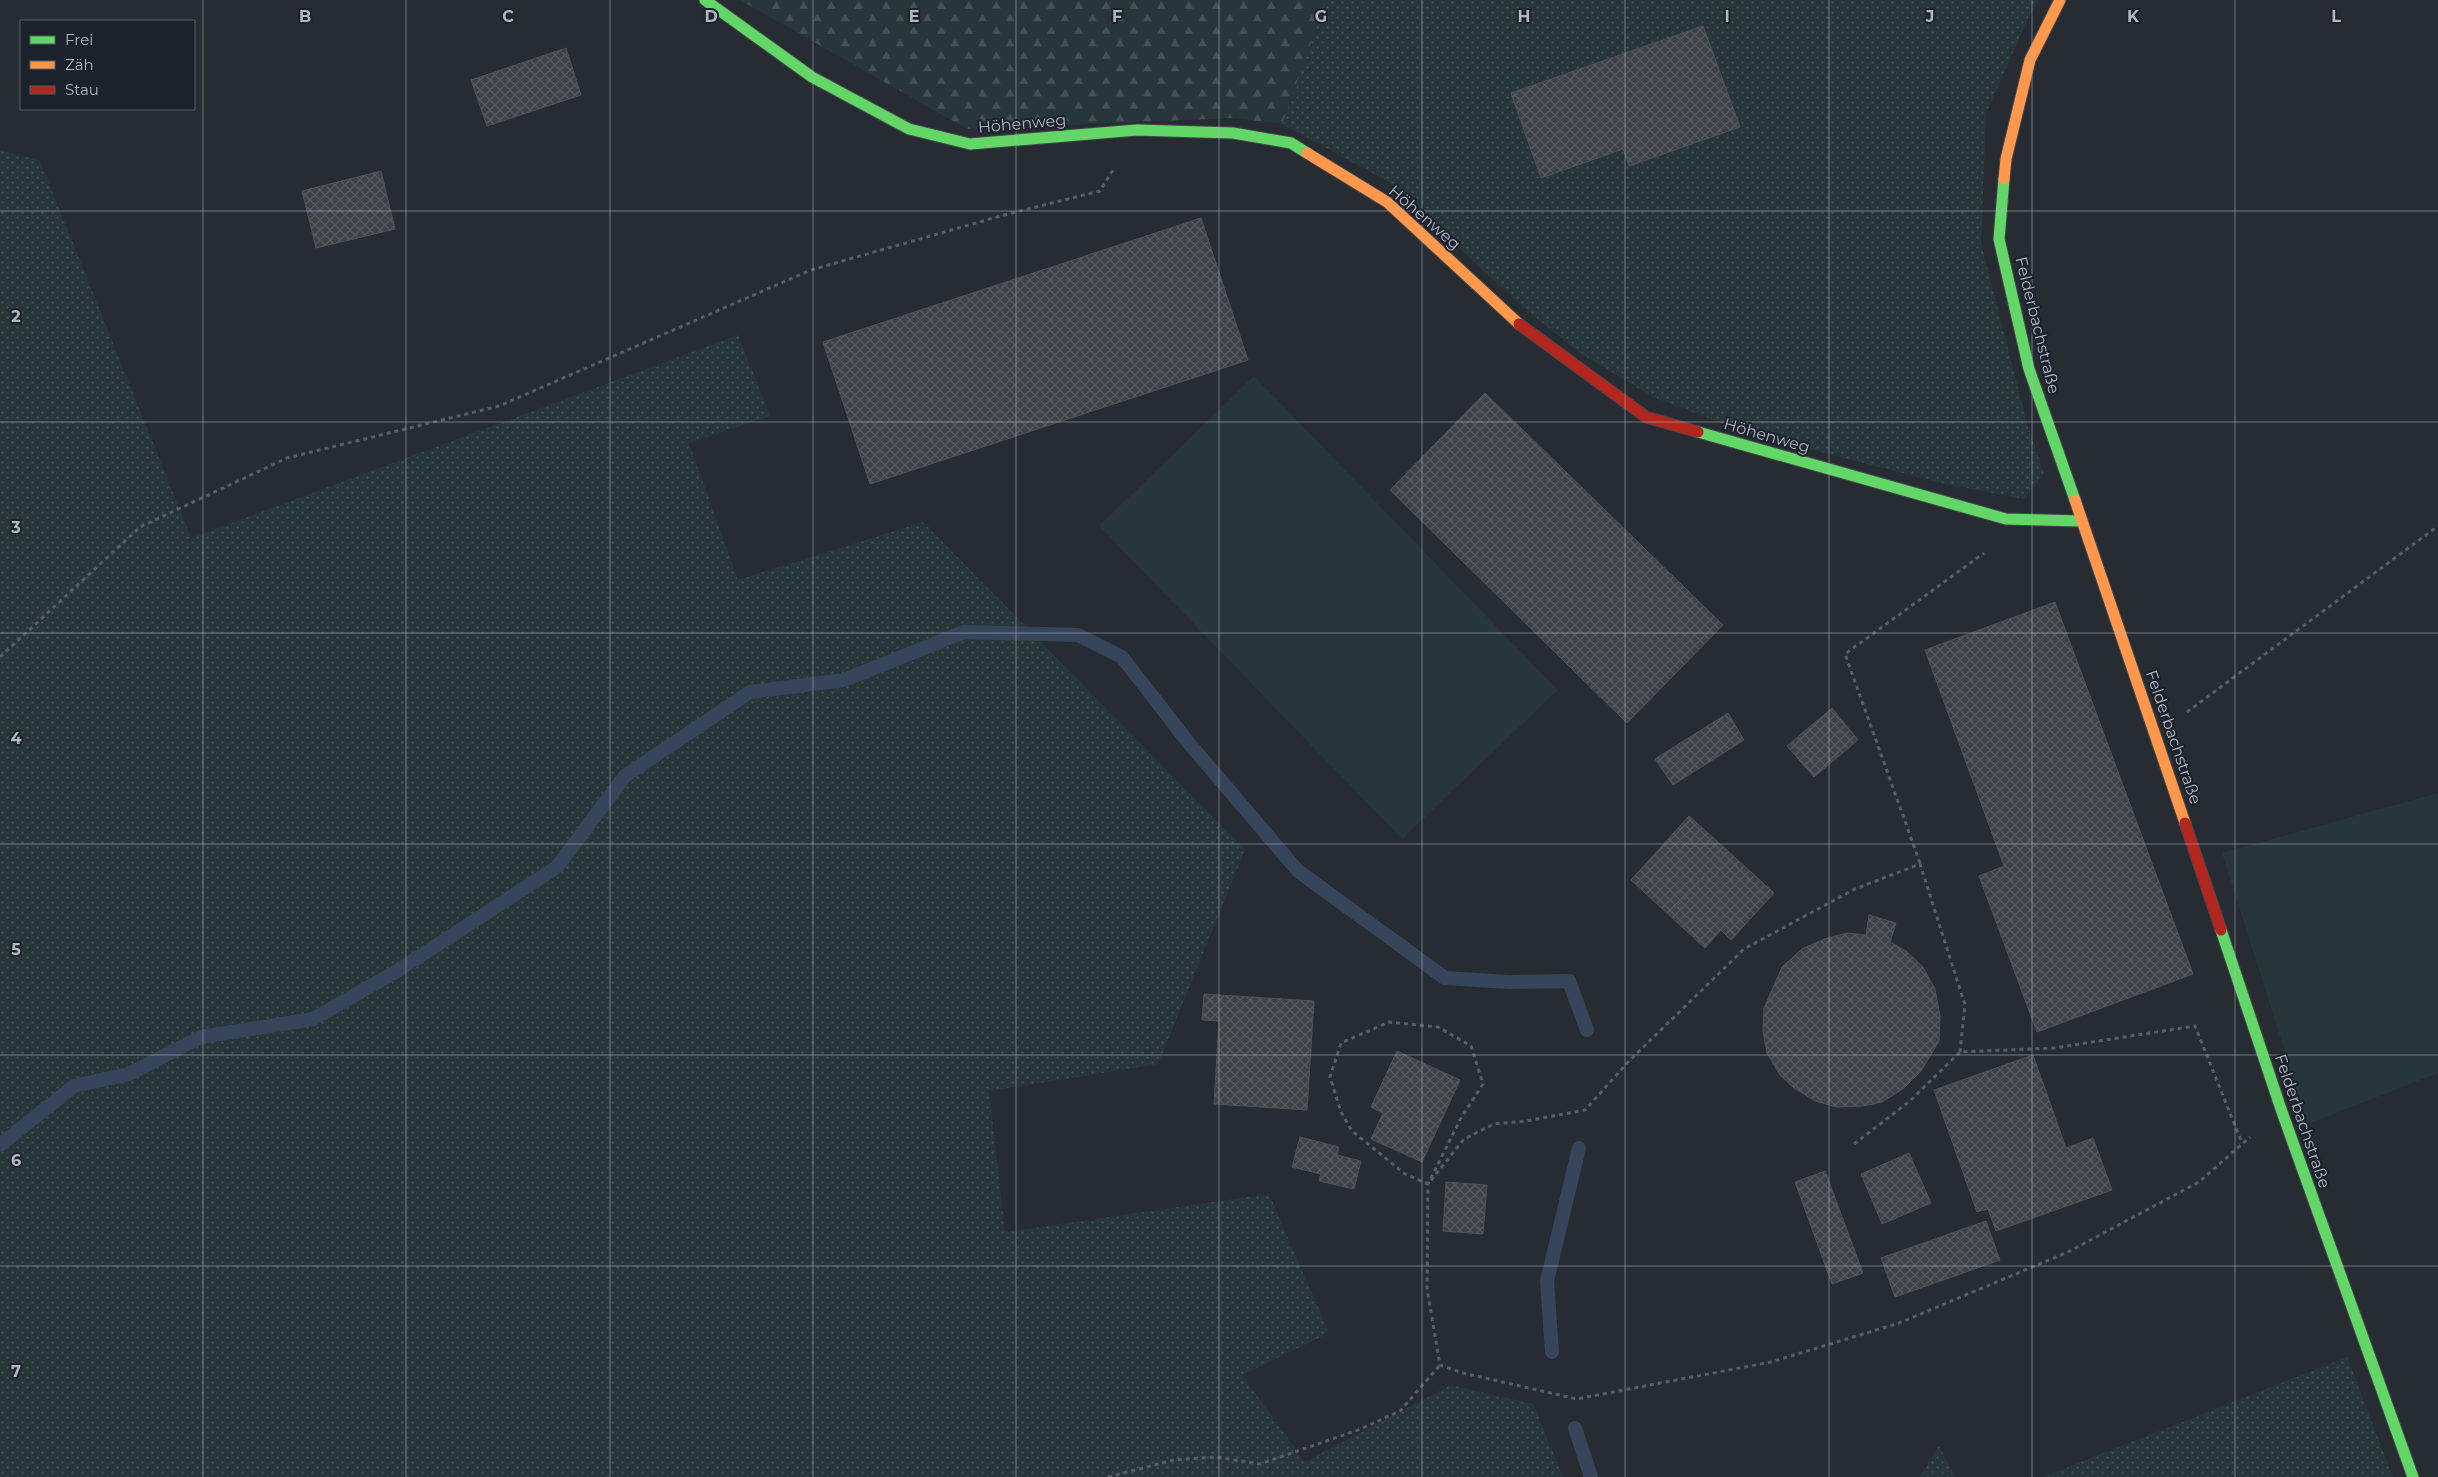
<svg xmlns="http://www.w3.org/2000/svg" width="2438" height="1477" viewBox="0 0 2438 1477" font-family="Montserrat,sans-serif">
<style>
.green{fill:url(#green-dots)}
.forest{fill:url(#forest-firs)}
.pitch{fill:#273739}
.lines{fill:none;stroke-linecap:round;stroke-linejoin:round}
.stream{stroke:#37455b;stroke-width:14}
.building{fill:url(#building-cross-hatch);stroke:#4f5359}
.fast-casing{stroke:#44484d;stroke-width:13}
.slow-casing{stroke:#44484d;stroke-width:13}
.jam-casing{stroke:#44484d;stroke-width:13}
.path{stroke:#5a5e64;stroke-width:3;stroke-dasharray:4 4;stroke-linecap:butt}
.fast{stroke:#63d668;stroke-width:11}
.slow{stroke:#ff974d;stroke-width:11}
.jam{stroke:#b3261e;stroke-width:11}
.grid{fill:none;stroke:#b0b7c3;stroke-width:1;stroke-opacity:0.55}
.labels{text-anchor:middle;stroke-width:4;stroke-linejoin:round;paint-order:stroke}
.street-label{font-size:16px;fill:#b0b7c3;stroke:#1b222c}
.grid-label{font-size:16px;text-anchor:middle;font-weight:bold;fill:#b0b7c3;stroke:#1b222c;stroke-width:4;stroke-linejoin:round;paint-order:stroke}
</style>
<defs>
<pattern id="green-dots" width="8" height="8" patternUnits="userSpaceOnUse" patternTransform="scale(1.25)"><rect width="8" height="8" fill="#273739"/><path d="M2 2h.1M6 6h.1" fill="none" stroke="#445254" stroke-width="1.8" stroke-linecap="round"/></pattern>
<pattern id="forest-firs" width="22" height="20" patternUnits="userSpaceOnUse" patternTransform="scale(1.25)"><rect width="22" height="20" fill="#273739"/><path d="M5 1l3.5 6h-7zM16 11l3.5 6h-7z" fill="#445254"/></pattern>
<pattern id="building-cross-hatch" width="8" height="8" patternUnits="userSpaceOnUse" patternTransform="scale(1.25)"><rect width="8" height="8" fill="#3e4247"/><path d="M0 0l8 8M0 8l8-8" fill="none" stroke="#575b60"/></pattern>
</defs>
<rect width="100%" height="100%" fill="#272c32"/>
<!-- green -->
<g class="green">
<polygon points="1326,0 2039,0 2029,16 1986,114 1981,243 2028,427 2044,474 2024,499 1940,483 1745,432 1653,397 1580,353 1520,305 1389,182 1282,124"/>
<polygon points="0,150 40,161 191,538 738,335 770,416 689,443 738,580 923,522 1245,850 1158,1064 989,1091 1005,1232 1269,1194 1329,1333 1242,1375 1305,1462 1451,1385 1533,1404 1563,1477 0,1477"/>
<polygon points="2347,1357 2393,1477 2043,1477"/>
<polygon points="1939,1446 1955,1477 1920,1477"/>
</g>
<!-- forest -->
<polygon class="forest" points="740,0 1326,0 1282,124 1234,118 967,129"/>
<!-- pitch -->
<g class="pitch">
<polygon points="1254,376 1558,690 1402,839 1099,526"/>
<polygon points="2438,793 2438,1073 2308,1124 2222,853"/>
</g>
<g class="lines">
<!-- stream -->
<g class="stream">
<polyline points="0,1145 74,1086 129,1074 201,1037 313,1019 397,971 557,867 625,776 750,692 844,680 964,632 1078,635 1122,657 1188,742 1298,871 1445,978 1509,982 1569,981 1587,1030"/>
<polyline points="1552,1352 1547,1281 1579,1148"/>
<polyline points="1575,1428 1591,1477"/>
</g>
</g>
<!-- building -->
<g class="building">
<polygon points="1703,26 1740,127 1629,166 1623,149 1541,178 1511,93"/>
<polygon points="566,48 581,95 487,126 471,80"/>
<polygon points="381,171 395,229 316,248 302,191"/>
<polygon points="1201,218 1248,360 870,484 823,342"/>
<polygon points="1485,393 1723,625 1627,723 1390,490"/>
<polygon points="2055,602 2193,974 2037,1032 1979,876 2004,866 1925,650"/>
<polygon points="1832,708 1858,740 1814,777 1787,746"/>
<polygon points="1728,713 1744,740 1673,785 1655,759"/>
<polygon points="1689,816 1728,851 1669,915 1631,880"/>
<polygon points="1728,851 1774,893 1731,940 1721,930 1705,948 1669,915"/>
<polygon points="1869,915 1896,923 1890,942 1906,951 1923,967 1935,989 1940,1016 1939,1041 1921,1071 1903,1089 1882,1102 1863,1106 1837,1107 1815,1101 1794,1088 1780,1075 1767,1053 1763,1031 1764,1008 1782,967 1802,949 1824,939 1847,933 1866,935"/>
<polygon points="1204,994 1314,1001 1307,1110 1214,1104 1219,1021 1202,1020"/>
<polygon points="1397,1051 1460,1080 1422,1162 1371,1139 1383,1113 1371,1107"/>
<polygon points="2033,1055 2066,1148 2093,1138 2112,1190 1996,1231 1988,1209 1977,1212 1934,1090"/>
<polygon points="1300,1137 1339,1147 1337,1155 1361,1161 1354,1189 1319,1181 1321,1174 1292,1167"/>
<polygon points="1909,1153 1931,1203 1882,1224 1861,1174"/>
<polygon points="1825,1171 1863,1273 1832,1284 1795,1182"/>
<polygon points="1446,1182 1487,1185 1483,1234 1443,1231"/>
<polygon points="1986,1221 2000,1260 1895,1297 1881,1258"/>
</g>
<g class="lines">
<defs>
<g id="fast">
<polyline points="705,0 812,77 909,129 970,144 1137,130 1233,133 1291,143 1307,153"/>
<polyline points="2004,179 1999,239 2029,369 2075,500"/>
<polyline points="1698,432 2006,519 2081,521"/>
<polyline points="2221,930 2282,1112 2413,1477"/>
</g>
<g id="slow">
<polyline points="1307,153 1387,202 1519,324"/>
<polyline points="2004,179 2006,159 2030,60 2060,0"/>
<polyline points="2075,500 2185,823"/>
</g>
<g id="jam">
<polyline points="1519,324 1646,417 1698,432"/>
<polyline points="2185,823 2221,930"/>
</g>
</defs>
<!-- fast casing -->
<use href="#fast" class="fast-casing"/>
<!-- slow casing -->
<use href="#slow" class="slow-casing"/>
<!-- jam casing -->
<use href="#jam" class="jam-casing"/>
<!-- path -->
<g class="path">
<polyline points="0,657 140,527 287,458 499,406 811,270 1004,215 1100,191 1113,170"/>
<polyline points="2187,712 2438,526"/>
<polyline points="1920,863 1845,654 1984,553"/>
<polyline points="1960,1052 1965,1005 1920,864 1855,889 1744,949 1629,1061 1585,1110 1526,1121 1494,1124 1464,1139 1428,1184 1405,1174 1352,1131 1341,1112 1330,1077 1341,1043 1389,1022 1438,1027 1471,1046 1483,1084 1461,1118 1428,1184 1427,1289 1440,1365 1463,1373 1577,1399 1771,1362 1899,1323 2068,1252 2199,1182 2250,1137"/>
<polyline points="1854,1144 1910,1101 1960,1052 2054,1048 2195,1026 2242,1143"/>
<polyline points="1108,1477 1174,1460 1216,1457 1260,1464 1358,1430 1400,1411 1440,1365"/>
</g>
<!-- fast -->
<use href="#fast" class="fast"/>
<!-- slow -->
<use href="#slow" class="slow"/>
<!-- jam -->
<use href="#jam" class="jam"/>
</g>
<!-- grid -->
<path class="grid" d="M203,0V1477M406,0V1477M610,0V1477M813,0V1477M1016,0V1477M1219,0V1477M1422,0V1477M1625,0V1477M1829,0V1477M2032,0V1477M2235,0V1477M0,211H2438M0,422H2438M0,633H2438M0,844H2438M0,1055H2438M0,1266H2438"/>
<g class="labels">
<!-- street labels -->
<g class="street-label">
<text transform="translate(1022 123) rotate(-5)" y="6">Höhenweg</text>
<text transform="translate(1425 217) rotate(41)" y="6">Höhenweg</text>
<text transform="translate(2038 325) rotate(76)" y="6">Felderbachstraße</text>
<text transform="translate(1767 435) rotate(16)" y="6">Höhenweg</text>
<text transform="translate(2174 737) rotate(71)" y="6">Felderbachstraße</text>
<text transform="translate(2303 1121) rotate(71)" y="6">Felderbachstraße</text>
</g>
</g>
<g class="grid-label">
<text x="305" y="22">B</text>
<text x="508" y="22">C</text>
<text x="711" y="22">D</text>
<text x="914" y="22">E</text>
<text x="1117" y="22">F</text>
<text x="1321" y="22">G</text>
<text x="1524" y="22">H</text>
<text x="1727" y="22">I</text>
<text x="1930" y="22">J</text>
<text x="2133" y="22">K</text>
<text x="2336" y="22">L</text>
<text x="16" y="322">2</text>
<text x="16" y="533">3</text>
<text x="16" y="744">4</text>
<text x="16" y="955">5</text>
<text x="16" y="1166">6</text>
<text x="16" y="1377">7</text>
</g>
<!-- legend -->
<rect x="20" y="20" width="175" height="90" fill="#1b222c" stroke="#575e68"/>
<rect x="30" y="36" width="25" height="8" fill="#63d668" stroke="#575e68"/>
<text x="65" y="45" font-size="15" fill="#b0b7c3">Frei</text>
<rect x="30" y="61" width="25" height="8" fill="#ff974d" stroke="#575e68"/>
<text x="65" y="70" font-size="15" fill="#b0b7c3">Zäh</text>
<rect x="30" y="86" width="25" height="8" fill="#b3261e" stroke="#575e68"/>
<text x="65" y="95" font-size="15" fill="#b0b7c3">Stau</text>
</svg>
